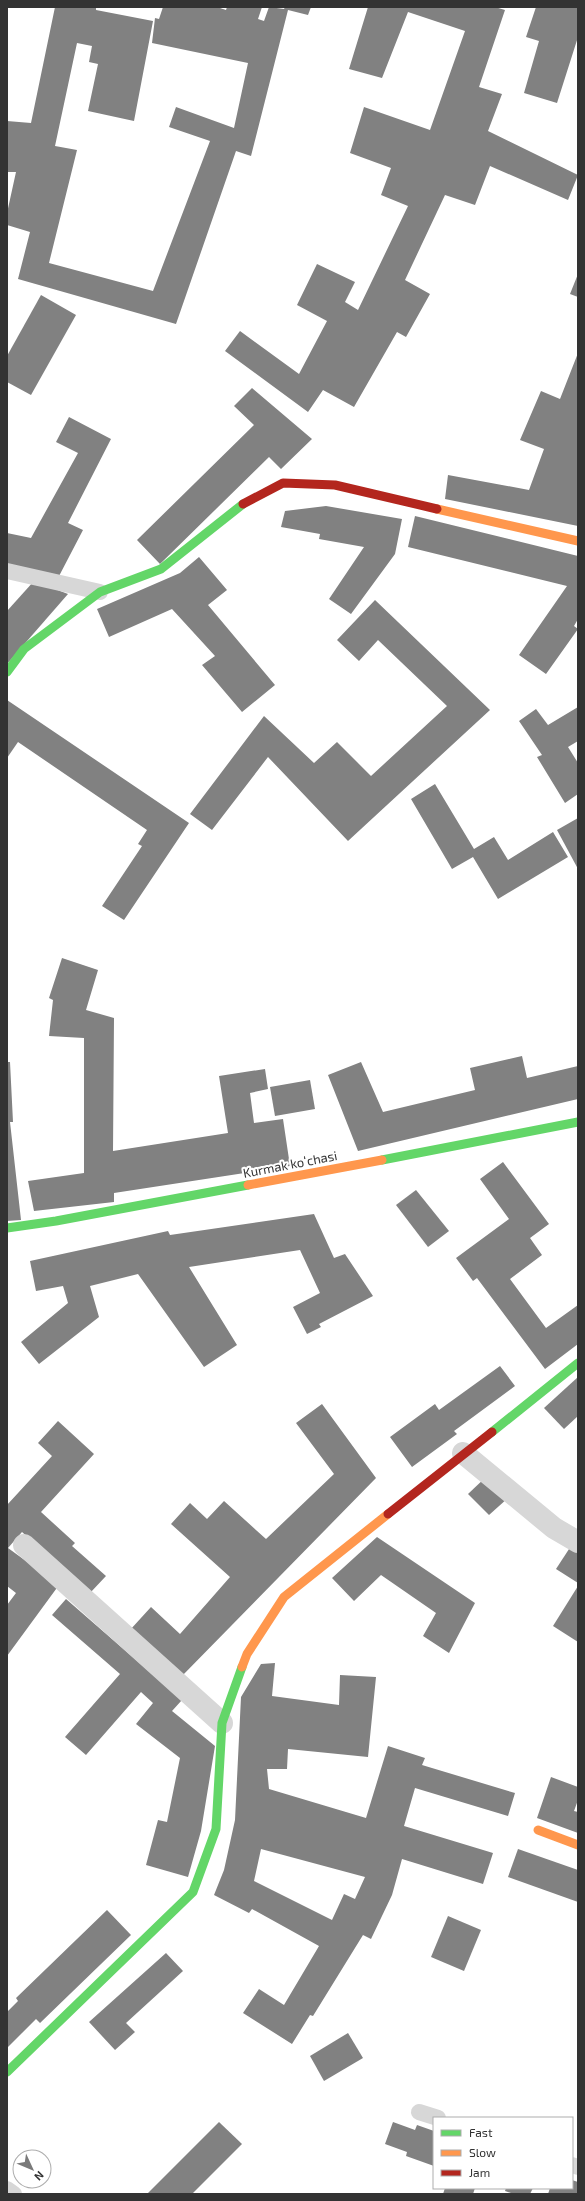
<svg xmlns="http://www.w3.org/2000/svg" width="585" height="2201" viewBox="0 0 585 2201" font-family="'Exo 2',sans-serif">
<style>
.building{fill:#818181;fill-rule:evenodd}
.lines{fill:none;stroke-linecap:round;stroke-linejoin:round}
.lane{stroke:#d7d7d7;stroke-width:16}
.street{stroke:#d7d7d7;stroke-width:22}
.fast{stroke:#63d668;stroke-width:9}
.slow{stroke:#ff974d;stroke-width:9}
.jam{stroke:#b3261e;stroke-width:9}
.labels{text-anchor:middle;stroke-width:4;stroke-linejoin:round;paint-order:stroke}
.street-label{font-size:13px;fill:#333;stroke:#fff}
</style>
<rect width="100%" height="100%" fill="#fff"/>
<!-- building -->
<g class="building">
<polygon points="55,7 96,7 96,10 153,21 134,121 88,111 98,64 89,62 92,46 77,43 55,146 77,150 49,263 153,291 210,141 169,127 176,107 234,128 248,63 152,43 155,18 159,19 163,7 217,7 226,10 227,7 262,7 258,19 264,21 269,7 284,9 285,7 311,7 308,15 288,10 251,156 236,151 176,324 18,279 30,232 7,225 7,213 16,172 7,172 7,121 31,123"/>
<polygon points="368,7 495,7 505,10 479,87 502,94 488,131 578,175 568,200 490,166 475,205 445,195 405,280 430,294 406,337 397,332 354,407 323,390 308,412 225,351 240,331 299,374 327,321 297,305 317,264 355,282 345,302 358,310 408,206 381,195 391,168 350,153 364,107 430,130 465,31 408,12 382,78 349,69"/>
<polygon points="536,7 578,7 578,37 557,103 524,93 539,41 526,37"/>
<polygon points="578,274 578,297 570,294"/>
<polygon points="41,295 76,315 31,395 7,382 7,356"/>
<polygon points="578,353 578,526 445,499 448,475 529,490 544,449 520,440 541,391 560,399"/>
<polygon points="252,388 312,439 281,469 269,457 160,564 137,540 254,425 234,406"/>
<polygon points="69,417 111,439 68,523 83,530 58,578 7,566 7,533 31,538 78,453 56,442"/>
<polygon points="326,506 402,519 395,554 351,614 329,599 364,547 319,539 320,534 281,527 285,511"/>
<polygon points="415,516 578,556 578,619 574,626 578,629 546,674 519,655 567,586 408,547"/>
<polygon points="199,557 227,590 208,605 275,685 242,712 202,665 215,656 172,609 109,637 97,609 180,573"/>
<polygon points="34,581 68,594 7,664 7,611"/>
<polygon points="375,600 490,710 348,841 268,757 212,830 190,814 264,716 314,763 337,742 371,776 447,706 378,640 359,661 337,640"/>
<polygon points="7,700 189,823 124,920 102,906 142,846 138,844 147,830 18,742 7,758"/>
<polygon points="578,707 578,741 568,747 578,763 578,794 565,803 537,757 542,755 519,721 536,709 548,725"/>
<polygon points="435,784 474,849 494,837 508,860 553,832 568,857 498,899 473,857 452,869 411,799"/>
<polygon points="578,818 578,869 557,830"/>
<polygon points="62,958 98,970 86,1010 114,1018 113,1151 228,1133 219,1076 265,1069 268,1089 250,1093 254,1123 283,1119 290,1166 114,1193 114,1202 34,1211 28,1181 84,1173 84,1038 49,1036 53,1000 49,998"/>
<polygon points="522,1056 527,1078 578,1066 578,1099 358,1151 328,1075 361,1062 383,1112 475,1090 470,1068"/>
<polygon points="7,1062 10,1062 13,1122 10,1122 21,1220 7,1221"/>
<polygon points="310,1080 315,1109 275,1116 270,1087"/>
<polygon points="503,1162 549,1224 530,1238 542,1255 510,1279 546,1328 578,1305 578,1344 545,1369 477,1278 473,1281 456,1258 509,1219 480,1179"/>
<polygon points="416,1190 449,1231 428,1247 396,1205"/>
<polygon points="314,1214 334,1258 345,1254 373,1296 319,1324 321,1327 307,1334 293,1307 320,1293 300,1250 189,1267 237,1345 204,1367 138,1274 90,1286 99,1317 39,1364 21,1342 68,1303 63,1286 36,1291 30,1261 168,1231 170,1235"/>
<polygon points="500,1366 515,1386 454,1431 457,1434 412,1467 390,1437 435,1404 439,1410"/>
<polygon points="578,1377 578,1416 564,1429 544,1408"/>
<polygon points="322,1404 376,1478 181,1677 130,1630 151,1607 180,1634 230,1577 171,1524 190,1503 207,1519 224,1501 266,1539 334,1474 296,1423"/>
<polygon points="58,1421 94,1454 41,1512 75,1543 72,1546 106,1576 90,1593 22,1532 8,1548 59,1585 7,1656 7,1605 16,1593 7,1586 7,1505 52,1456 38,1443"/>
<polygon points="487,1476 508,1498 489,1515 468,1494"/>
<polygon points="377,1537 475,1603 449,1653 423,1636 436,1613 381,1575 354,1601 332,1578"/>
<polygon points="571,1546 578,1550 578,1583 556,1569"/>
<polygon points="578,1586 578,1642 553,1626"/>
<polygon points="66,1599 182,1700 172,1711 215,1746 201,1831 188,1877 146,1865 158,1820 167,1822 180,1758 136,1724 153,1703 141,1692 86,1755 65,1737 120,1674 52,1615"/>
<path d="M275,1663L272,1696L339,1705L340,1675L376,1677L368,1757L288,1749L287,1769H267L269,1789L366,1818L388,1746L425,1758L422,1765L515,1793L508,1816L415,1788L404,1826L493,1853L483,1884L402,1859L392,1895L371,1939L363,1935L313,2016L310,2015L292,2044L243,2013L259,1989L284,2005L319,1946L252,1909L249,1913L214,1895L224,1870L235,1820L241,1697L261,1664ZM261,1849L365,1877L355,1899L344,1894L332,1920L254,1881Z"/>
<polygon points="551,1777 578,1787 578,1800 574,1811 578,1812 578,1833 537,1818"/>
<polygon points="518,1849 578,1870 578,1902 508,1877"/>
<polygon points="107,1910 131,1935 40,2023 36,2019 7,2048 7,2012 18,2001 16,1998"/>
<polygon points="448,1916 481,1930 464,1971 431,1957"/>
<polygon points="166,1953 183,1971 126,2023 135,2032 115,2050 89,2022"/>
<polygon points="348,2033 363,2058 324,2081 310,2056"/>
<polygon points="219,2122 242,2144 192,2194 147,2194"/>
<polygon points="393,2122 415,2130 417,2125 434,2131 434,2166 406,2156 407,2152 385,2144"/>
<polygon points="572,2180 578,2182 578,2194 548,2194 550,2188 572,2188"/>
<polygon points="445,2188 475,2188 473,2194 443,2194"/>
<polygon points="506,2188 533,2188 530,2194 514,2194 505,2191"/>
</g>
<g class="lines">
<!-- lane -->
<g class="lane">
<polyline points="7,571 100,592"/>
<polyline points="419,2112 438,2118"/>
<polyline points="572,2165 578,2167"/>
<polyline points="7,2189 14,2194"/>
</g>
<!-- street -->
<g class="street">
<polyline points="463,1453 554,1528 578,1542"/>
<polyline points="24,1545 222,1723"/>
</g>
<!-- fast -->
<g class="fast">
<polyline points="7,672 24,649 100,592 161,569 243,504"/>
<polyline points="382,1160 578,1122"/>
<polyline points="7,1228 56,1221 248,1185"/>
<polyline points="492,1432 578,1363"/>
<polyline points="7,2072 193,1892 216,1829 222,1723 242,1667"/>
</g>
<!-- slow -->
<g class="slow">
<polyline points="437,509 578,541"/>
<polyline points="248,1185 382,1160"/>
<polyline points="242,1667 247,1654 284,1597 388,1514"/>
<polyline points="538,1830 578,1845"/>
</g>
<!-- jam -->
<g class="jam">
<polyline points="243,504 283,483 335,485 437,509"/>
<polyline points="388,1514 492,1432"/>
</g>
</g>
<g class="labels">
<!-- street labels -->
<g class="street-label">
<text transform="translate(290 1164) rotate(-11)" y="5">Kurmak koʻchasi</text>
</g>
</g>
<!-- border -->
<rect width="585" height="2201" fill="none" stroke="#333333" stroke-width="16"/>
<!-- legend -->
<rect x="433" y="2117" width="140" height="72" fill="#ffffff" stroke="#adadad"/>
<rect x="441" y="2130" width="20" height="6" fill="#63d668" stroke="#adadad"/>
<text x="469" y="2137" font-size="12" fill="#333333">Fast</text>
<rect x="441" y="2150" width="20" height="6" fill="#ff974d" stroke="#adadad"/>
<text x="469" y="2157" font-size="12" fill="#333333">Slow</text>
<rect x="441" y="2170" width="20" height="6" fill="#b3261e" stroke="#adadad"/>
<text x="469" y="2177" font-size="12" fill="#333333">Jam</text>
<!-- north arrow -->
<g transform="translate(32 2169) rotate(134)"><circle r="19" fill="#ffffff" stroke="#adadad"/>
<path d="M0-3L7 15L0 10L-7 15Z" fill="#7a7a7a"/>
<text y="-6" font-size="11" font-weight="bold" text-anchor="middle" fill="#333333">N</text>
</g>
</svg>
